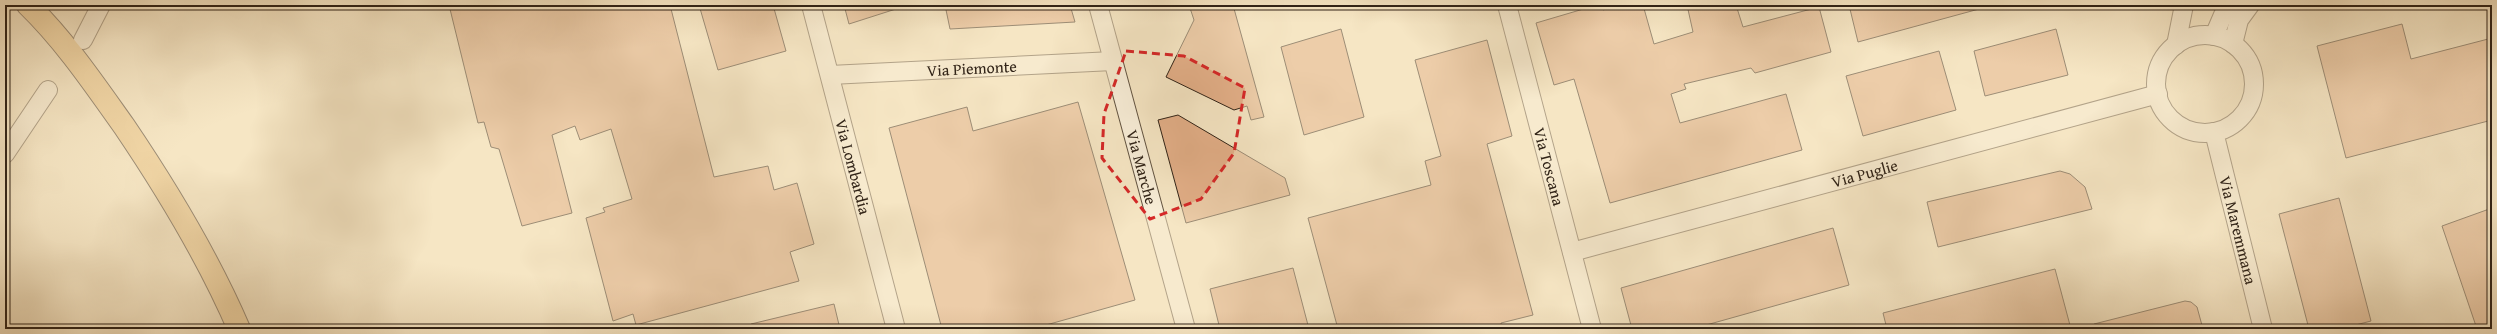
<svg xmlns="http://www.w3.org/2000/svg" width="2497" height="334" viewBox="0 0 2497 334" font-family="'Gentium Book Plus',serif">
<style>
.building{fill:#e3af88;stroke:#302317}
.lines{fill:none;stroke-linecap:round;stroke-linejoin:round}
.street-casing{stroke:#625442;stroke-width:20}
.primary-casing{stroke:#302317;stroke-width:24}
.street{stroke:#f9efd9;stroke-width:18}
.primary{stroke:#ebc382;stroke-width:22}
.marked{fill:none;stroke:#d62828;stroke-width:3;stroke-dasharray:8 5;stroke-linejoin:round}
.labels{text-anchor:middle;stroke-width:4;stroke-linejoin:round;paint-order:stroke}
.street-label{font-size:16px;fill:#302317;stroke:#f9efd9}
</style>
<rect width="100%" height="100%" fill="#f6e6c4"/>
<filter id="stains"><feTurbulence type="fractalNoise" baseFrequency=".005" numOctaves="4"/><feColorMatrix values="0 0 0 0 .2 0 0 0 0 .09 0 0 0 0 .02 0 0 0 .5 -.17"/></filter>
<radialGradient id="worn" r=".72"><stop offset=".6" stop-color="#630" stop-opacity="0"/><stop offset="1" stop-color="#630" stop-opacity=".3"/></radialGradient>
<!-- building -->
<g class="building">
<polygon points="449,5 670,5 714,177 768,166 774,190 797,183 814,244 790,252 799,281 636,325 633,314 613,321 586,218 605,212 603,208 632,199 611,129 580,140 575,126 552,135 572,213 522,226 499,149 491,147 484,122 478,123"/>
<polygon points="699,5 773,5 786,51 718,70"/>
<polygon points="844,5 899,5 899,8 849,24"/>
<polygon points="945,5 1070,5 1075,22 950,29"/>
<polygon points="1189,5 1233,5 1264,117 1251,120 1247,106 1234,110 1166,77 1194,20"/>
<polygon points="1597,5 1601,5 1603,10 1620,5 1643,5 1654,44 1693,32 1687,5 1736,5 1743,27 1819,7 1831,52 1755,73 1751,68 1684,84 1686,89 1671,94 1680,123 1786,94 1802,150 1610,203 1574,79 1554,85 1536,23"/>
<polygon points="1849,5 1978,5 1979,9 1858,42"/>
<polygon points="2402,24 2411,59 2492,38 2492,120 2346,158 2317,46"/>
<polygon points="1341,29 1364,117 1304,135 1281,47"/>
<polygon points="2056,29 2068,75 1985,96 1974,51"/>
<polygon points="1487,40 1512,136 1487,144 1533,315 1501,323 1502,329 1338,329 1308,218 1431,185 1425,161 1441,156 1415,60"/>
<polygon points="1939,51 1956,110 1863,136 1846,76"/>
<polygon points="1078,102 1135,300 1039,327 1039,329 942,329 889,128 967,107 973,131"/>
<polygon points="1178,115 1285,178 1290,195 1186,223 1158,120"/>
<polygon points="2060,171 2070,174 2085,187 2092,209 1938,247 1927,202"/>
<polygon points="2339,198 2371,321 2340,329 2309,329 2279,214"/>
<polygon points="2492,208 2492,329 2477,329 2442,226"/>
<polygon points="1833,228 1849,285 1692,329 1632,329 1621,288"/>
<polygon points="1293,268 1309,329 1220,329 1210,289"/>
<polygon points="2055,269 2071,329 1887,329 1883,313"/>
<polygon points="2185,301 2191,302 2197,307 2203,329 2094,329 2094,324"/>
<polygon points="834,304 840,329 751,329 751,324"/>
</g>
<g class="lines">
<defs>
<g id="street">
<path id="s1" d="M811,5L896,329"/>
<path id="s2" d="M1098,5L1186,329"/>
<path id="s3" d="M1507,5L1592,329"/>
<circle cx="2205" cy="84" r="49"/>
<polyline points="2214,36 2223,15 2231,5"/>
<polyline points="83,40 101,5"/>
<polyline points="2233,44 2239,20 2250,5"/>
<polyline points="2176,45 2184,5"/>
<path id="s4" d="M830,75L1113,61"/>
<path id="s5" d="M2214,132L2263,329"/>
<polyline points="5,154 48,90"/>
<path id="s6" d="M1572,252L2158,94"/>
</g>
<path id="primary" d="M28,5C65,41 94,84 124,126C168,191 208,257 239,329"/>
</defs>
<!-- street casing -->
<use href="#street" class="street-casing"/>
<!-- primary casing -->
<use href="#primary" class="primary-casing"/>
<!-- street -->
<use href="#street" class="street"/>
<!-- primary -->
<use href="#primary" class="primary"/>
</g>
<!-- marked area -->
<path d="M0 0H2497V334H0ZM1126,51L1184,56L1245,88L1234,153L1201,199L1150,219L1102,158L1104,114Z" fill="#f6e6c4" fill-opacity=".55" fill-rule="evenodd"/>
<path class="marked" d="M1126,51L1184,56L1245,88L1234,153L1201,199L1150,219L1102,158L1104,114Z"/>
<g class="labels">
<!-- street labels -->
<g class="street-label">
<text dy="6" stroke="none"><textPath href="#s4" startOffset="142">Via Piemonte</textPath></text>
<text dy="6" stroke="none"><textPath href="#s1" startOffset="167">Via Lombardia</textPath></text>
<text dy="6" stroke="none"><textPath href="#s2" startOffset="168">Via Marche</textPath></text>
<text dy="6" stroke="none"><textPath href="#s3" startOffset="167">Via Toscana</textPath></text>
<text dy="6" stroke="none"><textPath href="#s6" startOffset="303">Via Puglie</textPath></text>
<text dy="6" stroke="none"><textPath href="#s5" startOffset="101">Via Maremmana</textPath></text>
</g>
</g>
<!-- margin -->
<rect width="2497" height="334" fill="none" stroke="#f6e6c4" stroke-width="20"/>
<rect x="6" y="6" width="2485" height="322" fill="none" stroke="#302317" stroke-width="2"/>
<rect x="10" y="10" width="2477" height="314" fill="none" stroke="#302317"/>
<rect width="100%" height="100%" filter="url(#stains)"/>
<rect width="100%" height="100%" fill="url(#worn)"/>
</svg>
